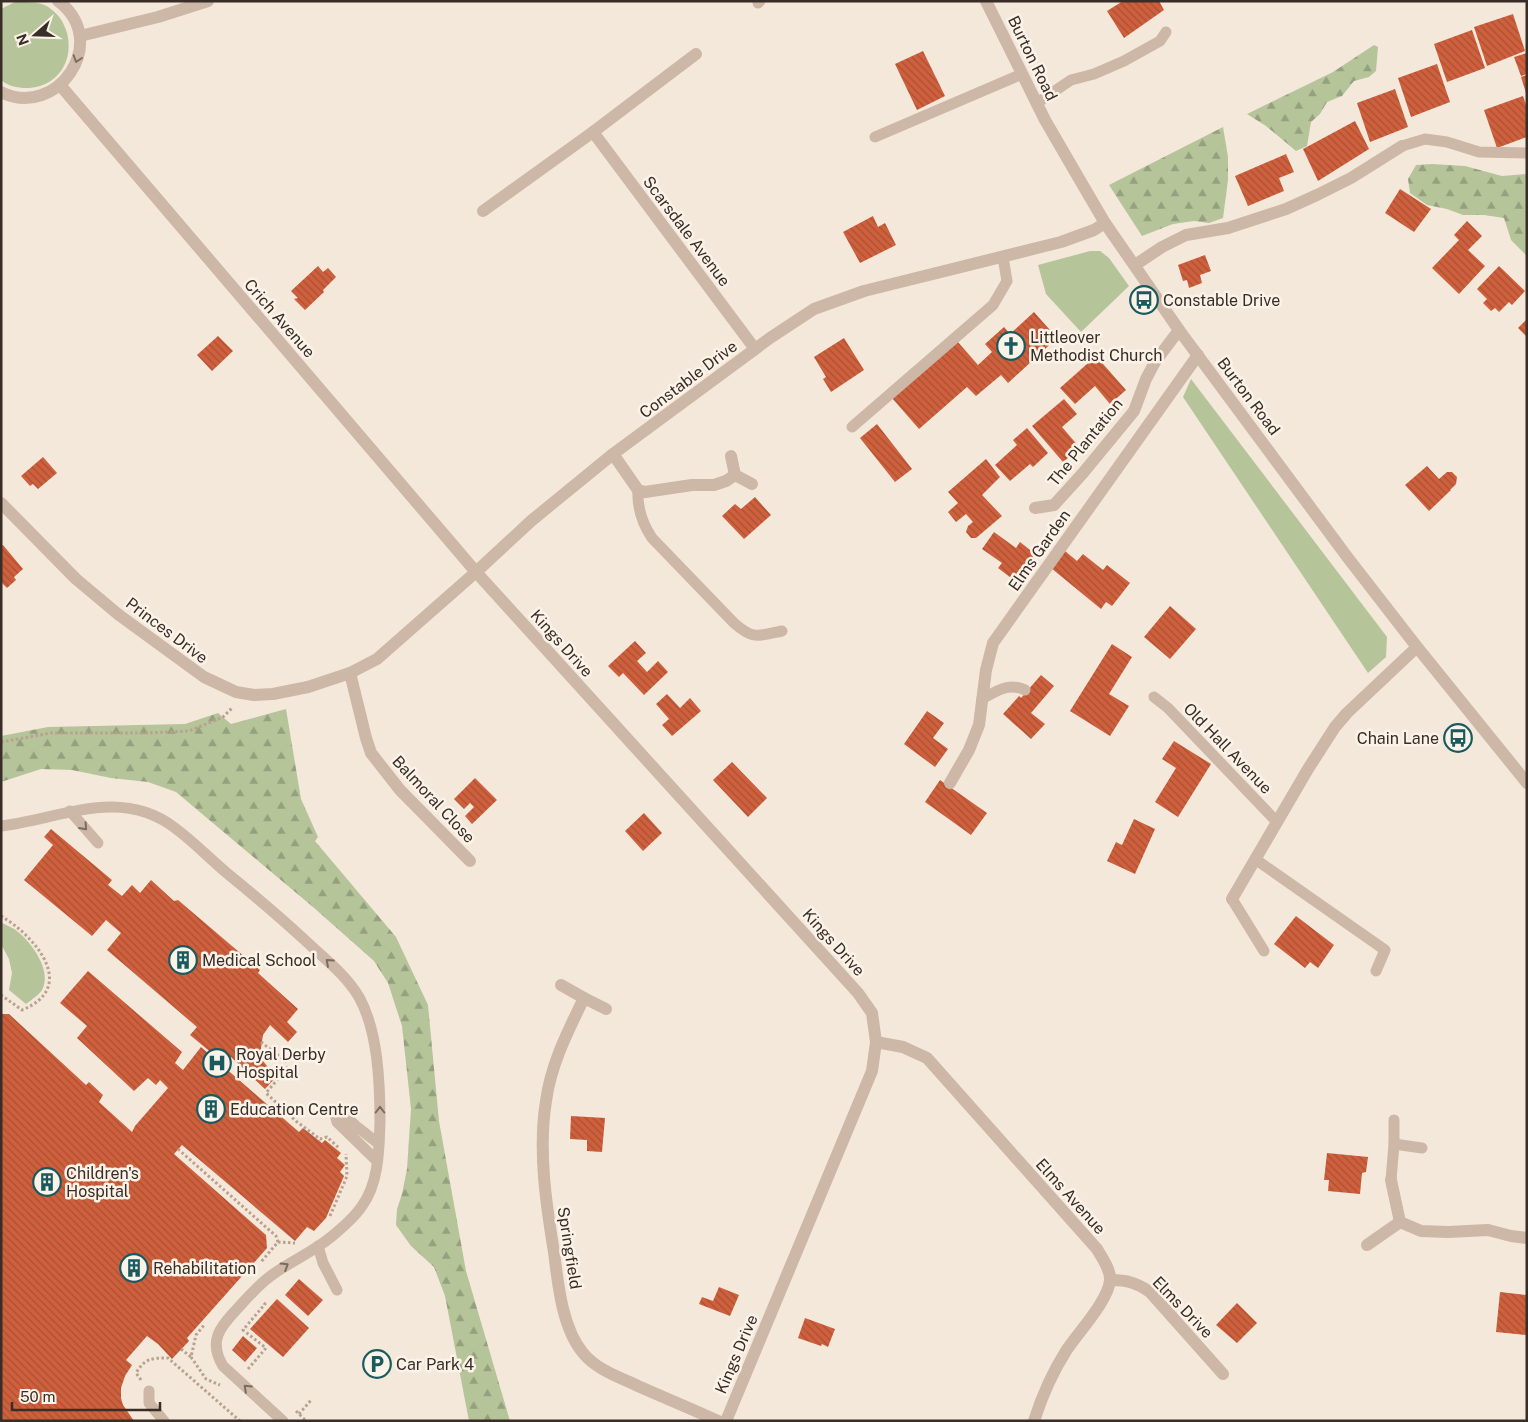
<svg xmlns="http://www.w3.org/2000/svg" width="1528" height="1422" viewBox="0 0 1528 1422" font-family="'Public Sans',sans-serif">
<style>
.green{fill:#b6c49a}
.forest{fill:url(#forest-firs)}
.building{fill:url(#building-back-hatch)}
.lines{fill:none;stroke-linecap:round;stroke-linejoin:round}
.path{stroke:#b9a190;stroke-width:3;stroke-dasharray:2.5 2.5;stroke-linecap:butt}
.service{stroke:#cdb7a6;stroke-width:11}
.minor{stroke:#cdb7a6;stroke-width:12}
.tertiary{stroke:#cdb7a6;stroke-width:12}
.oneway{stroke:#7c6b60}
.labels{text-anchor:middle;stroke-width:5;stroke-linejoin:round;paint-order:stroke}
.street-label{font-size:16px;fill:#392d27;stroke:#fbf2e8}
.poi-label{font-size:16px;fill:#392d27;stroke:#fbf2e8;text-anchor:start}
</style>
<defs>
<pattern id="forest-firs" width="22" height="20" patternUnits="userSpaceOnUse" patternTransform="scale(1.25)"><rect width="22" height="20" fill="#b6c49a"/><path d="M5 1l3.5 6h-7zM16 11l3.5 6h-7z" fill="#95a07e"/></pattern>
<pattern id="building-back-hatch" width="6" height="6" patternUnits="userSpaceOnUse" patternTransform="scale(1.25)"><rect width="6" height="6" fill="#cf603d"/><path d="M-1 5l2 2M0 0l6 6M5-1l2 2" fill="none" stroke="#a95033"/></pattern>
</defs>
<rect width="100%" height="100%" fill="#f4e8db"/>
<!-- green -->
<g class="green">
<path d="M15,2C24,2 34,2 42,4C50,7 55,12 60,18C80,48 64,88 26,88C17,88 8,86 1,80V9Z"/>
<polygon points="1090,251 1100,251 1109,258 1129,286 1081,332 1046,294 1038,265"/>
<polygon points="1191,379 1387,637 1386,657 1368,673 1183,397"/>
<path d="M1,922C7,926 14,928 18,932C32,943 51,970 43,988C40,995 32,999 26,1004L9,990L12,973L9,959L1,944Z"/>
</g>
<!-- forest -->
<g class="forest">
<polygon points="1374,45 1378,47 1376,71 1369,77 1354,81 1342,96 1327,102 1320,114 1311,122 1307,146 1296,151 1266,126 1247,114 1333,72"/>
<polygon points="1223,127 1228,157 1228,180 1223,218 1209,223 1194,221 1173,224 1142,236 1109,185"/>
<polygon points="1432,164 1465,166 1502,176 1527,174 1527,256 1511,240 1504,218 1484,215 1463,215 1447,209 1427,205 1410,193 1408,179 1416,165"/>
<polygon points="286,709 301,799 318,837 315,841 396,937 428,1005 439,1121 466,1271 510,1421 469,1421 445,1296 434,1267 411,1246 396,1225 397,1209 402,1194 407,1169 411,1109 402,1026 388,983 374,961 313,907 176,792 148,782 111,778 72,770 41,769 1,782 1,736 48,727 185,724 218,713 231,724"/>
</g>
<!-- building -->
<g class="building">
<polygon points="1123,1 1159,1 1164,10 1124,38 1107,11"/>
<polygon points="1513,14 1525,51 1487,66 1474,27"/>
<polygon points="1472,30 1485,68 1447,82 1434,44"/>
<polygon points="923,51 945,96 917,110 895,64"/>
<polygon points="1527,53 1527,74 1521,76 1514,57"/>
<polygon points="1437,64 1450,102 1411,117 1398,78"/>
<polygon points="1527,75 1527,93 1526,93 1521,77"/>
<polygon points="1395,89 1408,127 1370,142 1357,103"/>
<polygon points="1523,96 1527,108 1527,137 1497,148 1484,110"/>
<polygon points="1355,121 1369,149 1318,181 1303,149"/>
<polygon points="1286,154 1294,172 1279,178 1284,191 1248,206 1235,176"/>
<polygon points="1400,189 1431,209 1414,232 1385,213"/>
<polygon points="873,216 878,227 885,223 896,245 860,263 843,232"/>
<polygon points="1467,221 1482,236 1468,250 1485,266 1459,294 1432,268 1459,240 1454,235"/>
<polygon points="1205,255 1211,271 1200,275 1202,283 1189,288 1187,280 1183,281 1178,265"/>
<polygon points="318,266 323,272 328,268 336,277 323,290 324,292 305,310 294,299 298,298 291,291"/>
<polygon points="1499,266 1525,291 1512,305 1509,302 1499,312 1495,308 1491,311 1483,303 1487,299 1477,289"/>
<polygon points="1034,312 1057,338 1008,383 1001,375 976,396 967,387 919,429 892,398 957,341 978,365 992,352 985,344 1004,327 1010,334"/>
<polygon points="1527,319 1527,337 1518,328"/>
<polygon points="218,336 233,351 212,371 197,355"/>
<polygon points="844,338 864,370 831,392 823,379 826,377 814,357"/>
<polygon points="1096,356 1126,390 1110,404 1095,386 1075,404 1060,388"/>
<polygon points="1064,399 1077,414 1062,427 1080,448 1063,462 1032,426"/>
<polygon points="877,424 912,469 895,482 860,438"/>
<polygon points="1027,428 1048,453 1033,467 1030,464 1010,481 995,465 1017,445 1013,440"/>
<polygon points="43,457 57,473 38,489 33,484 30,486 21,476"/>
<polygon points="986,459 1000,477 982,495 1002,516 976,538 971,538 966,532 968,526 973,522 966,514 956,522 948,512 958,503 948,492"/>
<polygon points="1427,466 1439,479 1447,472 1452,472 1457,477 1456,484 1450,490 1451,490 1429,511 1405,485"/>
<polygon points="755,497 771,515 744,539 722,516 735,504 741,509"/>
<polygon points="994,532 1016,548 1020,542 1035,554 1015,581 998,568 1002,563 982,549"/>
<polygon points="3,545 23,569 14,577 16,580 7,588 1,582 1,546"/>
<polygon points="1065,551 1077,561 1083,554 1103,570 1107,565 1130,583 1112,606 1106,602 1101,609 1051,568"/>
<polygon points="1170,606 1196,629 1170,659 1144,637"/>
<polygon points="635,641 646,653 637,661 647,672 658,661 668,672 644,695 623,673 619,677 608,666"/>
<polygon points="1112,644 1132,657 1109,694 1129,706 1110,736 1070,711"/>
<polygon points="1041,675 1054,686 1031,713 1045,724 1031,739 1003,714 1019,696 1021,698"/>
<polygon points="667,694 680,708 690,698 701,711 672,736 662,725 669,719 656,704"/>
<polygon points="927,711 944,723 933,738 948,749 935,767 904,744"/>
<polygon points="1174,741 1211,764 1178,817 1155,802 1176,768 1162,759"/>
<polygon points="732,762 767,798 748,817 713,780"/>
<polygon points="475,778 497,800 472,824 465,816 474,807 470,803 464,809 454,799"/>
<polygon points="940,780 987,813 971,835 925,802"/>
<polygon points="644,813 662,833 643,851 625,831"/>
<polygon points="1134,819 1155,829 1135,874 1107,861 1116,842 1122,845"/>
<polygon points="51,829 112,880 108,885 122,896 132,885 140,893 151,880 174,901 178,900 260,970 258,973 298,1009 287,1022 297,1032 288,1042 270,1025 263,1035 261,1048 263,1061 276,1077 265,1089 231,1057 225,1064 190,1035 197,1027 107,950 121,933 106,920 92,936 24,880 53,845 44,837"/>
<polygon points="1296,916 1334,945 1318,968 1310,962 1305,968 1274,944"/>
<polygon points="88,971 182,1052 175,1063 183,1070 201,1047 299,1132 303,1128 322,1143 325,1140 341,1153 337,1158 345,1165 340,1172 344,1176 326,1218 314,1231 307,1227 295,1241 182,1145 174,1154 266,1235 267,1248 187,1338 189,1341 172,1359 158,1344 147,1336 126,1360 132,1365 125,1376 121,1388 121,1398 123,1405 134,1421 1,1421 1,1014 9,1014 86,1085 89,1082 103,1095 99,1102 132,1132 135,1126 168,1088 160,1080 156,1085 148,1078 134,1091 77,1038 87,1026 60,1003"/>
<polygon points="571,1116 605,1118 602,1152 587,1151 587,1140 570,1139"/>
<polygon points="1327,1153 1368,1157 1366,1172 1362,1173 1360,1194 1328,1191 1329,1180 1324,1180"/>
<polygon points="299,1279 323,1300 308,1316 285,1295"/>
<polygon points="719,1287 739,1295 730,1316 699,1304 702,1297 713,1301"/>
<polygon points="1500,1292 1527,1295 1526,1335 1496,1332"/>
<polygon points="277,1299 309,1328 283,1357 250,1329"/>
<polygon points="1237,1303 1257,1323 1237,1343 1216,1325"/>
<polygon points="805,1318 835,1329 828,1347 822,1344 821,1346 798,1338"/>
<polygon points="243,1336 257,1348 245,1362 232,1350"/>
</g>
<g class="lines">
<!-- path -->
<g class="path">
<polyline points="1,742 51,733 146,733 189,731 223,717 233,707"/>
<path d="M1,916C35,936 79,987 22,1010L1,995"/>
<polyline points="261,1042 288,1063"/>
<polyline points="288,1067 266,1093 297,1122 320,1139 327,1137 339,1148"/>
<polyline points="178,1149 276,1236 278,1242 261,1262"/>
<polyline points="330,1216 347,1176 346,1154"/>
<polyline points="278,1242 295,1243"/>
<polyline points="181,1349 191,1357 196,1335 205,1324"/>
<polyline points="191,1357 206,1379 220,1385"/>
<polyline points="248,1369 266,1348 243,1330 265,1304 263,1302"/>
<path d="M141,1380L136,1373C145,1358 152,1358 168,1358L240,1421"/>
<polyline points="296,1411 306,1421"/>
<polyline points="299,1414 312,1399"/>
</g>
<!-- service -->
<g class="service">
<polyline points="758,3 760,1"/>
<polyline points="1037,103 1071,80 1094,74 1124,61 1160,41 1166,32"/>
<polyline points="875,137 1022,74"/>
<polyline points="1402,146 1425,139 1447,142 1479,152 1527,153"/>
<polyline points="852,427 993,305 1007,281 1003,257"/>
<path d="M638,490C637,508 642,523 652,538L734,623C753,640 758,636 782,631"/>
<polyline points="1154,697 1168,708 1277,822"/>
<path d="M982,699C997,691 1009,682 1025,690"/>
<polyline points="70,811 98,843"/>
<path d="M1,826C60,819 120,786 175,828C194,842 210,859 228,874C255,896 282,919 308,943C326,960 346,975 359,997C378,1031 380,1083 380,1122C379,1149 379,1183 362,1206C354,1218 342,1228 331,1237C313,1252 291,1261 272,1275C259,1284 248,1297 237,1309C220,1327 208,1341 223,1366L283,1421"/>
<polyline points="1255,859 1385,950 1376,971"/>
<polyline points="1232,899 1264,951"/>
<polyline points="1394,1144 1422,1148"/>
<polyline points="377,1161 337,1122 335,1114 344,1115 356,1126 379,1144"/>
<polyline points="1391,1180 1394,1144 1394,1120"/>
<polyline points="318,1246 323,1263 337,1290"/>
<polyline points="149,1391 149,1403 164,1421"/>
</g>
<!-- minor -->
<g class="minor">
<polyline points="60,85 476,572"/>
<polyline points="593,132 755,349"/>
<polyline points="483,211 593,132 696,54"/>
<polyline points="1135,265 1162,247 1186,235 1228,228 1286,209 1317,195 1351,178 1402,146"/>
<polyline points="613,454 638,490 645,492 692,485 714,485 726,481 735,475"/>
<polyline points="731,456 735,475 752,484"/>
<polyline points="1035,508 1054,505 1083,473 1134,411 1146,379 1155,362 1179,330"/>
<polyline points="350,673 366,738 371,753 400,790 470,861"/>
<polyline points="950,783 969,750 979,725 986,670 993,643 1198,355"/>
<polyline points="1232,899 1308,769 1335,727 1347,713 1417,647"/>
<polyline points="561,985 584,998 606,1009"/>
<path d="M584,998C568,1031 551,1064 546,1101C538,1150 546,1204 554,1252C558,1284 562,1328 583,1353C597,1370 619,1377 638,1386C665,1398 692,1409 718,1421"/>
<path d="M876,1042L903,1047L927,1058L1097,1249C1102,1258 1111,1270 1110,1280C1109,1300 1077,1334 1066,1351C1052,1373 1042,1396 1034,1421"/>
<polyline points="1391,1180 1400,1222 1421,1231 1448,1232 1488,1230 1511,1236 1527,1238"/>
<polyline points="1367,1245 1400,1222"/>
<path d="M1111,1280C1127,1280 1137,1283 1150,1292L1223,1374"/>
</g>
<!-- tertiary -->
<g class="tertiary">
<polyline points="986,1 1045,120 1074,170 1105,223 1179,330 1348,558 1417,647 1527,783"/>
<polyline points="80,36 158,17 208,1"/>
<path d="M1,92C57,120 112,41 58,1"/>
<polyline points="1,503 76,579 119,615 204,677 236,692 254,695 273,694 308,687 350,673 377,659 476,572 531,521 613,454 770,338 814,309 864,291 1061,242 1094,230 1105,223"/>
<polyline points="476,572 858,993 872,1013 876,1042 872,1071 726,1421"/>
</g>
</g>
<!-- one-way arrows -->
<defs><path id="oneway-chevron" d="M-2-3.5L2.5 0L-2 3.5" fill="none" stroke-width="1.6" stroke-linecap="round" stroke-linejoin="round" transform="scale(1.25)"/></defs>
<g class="oneway">
<use href="#oneway-chevron" transform="translate(77 59) rotate(108)"/>
<use href="#oneway-chevron" transform="translate(84 827) rotate(48)"/>
<use href="#oneway-chevron" transform="translate(329 962) rotate(-138)"/>
<use href="#oneway-chevron" transform="translate(380 1110) rotate(-90)"/>
<use href="#oneway-chevron" transform="translate(285 1266) rotate(-32)"/>
<use href="#oneway-chevron" transform="translate(247 1388) rotate(-137)"/>
</g>
<!-- icons -->
<defs>
<symbol id="bus-ring" viewBox="-11 -11 22 22"><circle r="9.5" fill="#fbf2e8" stroke="#195a5e" stroke-width="1.5"/><path d="M-5-6H5V4H4V6H2V4H-2V6H-4V4H-5ZM-3.5-4V0h7V-4ZM-3.5 1.2v1.5H-2V1.2ZM2 1.2v1.5H3.5V1.2Z" fill="#195a5e"/></symbol>
<symbol id="church-ring" viewBox="-11 -11 22 22"><circle r="9.5" fill="#fbf2e8" stroke="#195a5e" stroke-width="1.5"/><path d="M-1.2-6h2.4v3.5h3.3v2.4h-3.3V6h-2.4V-.1h-3.3v-2.4h3.3Z" fill="#195a5e"/></symbol>
<symbol id="building-ring" viewBox="-11 -11 22 22"><circle r="9.5" fill="#fbf2e8" stroke="#195a5e" stroke-width="1.5"/><path d="M-4-6H4V6H1V3H-1V6H-4ZM-2.5-4.3h1.7v1.8h-1.7ZM.8-4.3h1.7v1.8H.8ZM-2.5-1h1.7V.8h-1.7ZM.8-1h1.7V.8H.8Z" fill="#195a5e"/></symbol>
<symbol id="hospital-ring" viewBox="-11 -11 22 22"><circle r="9.5" fill="#fbf2e8" stroke="#195a5e" stroke-width="1.5"/><path d="M-5-5h3v3.5h4V-5h3V5h-3V1.5h-4V5h-3Z" fill="#195a5e"/></symbol>
<symbol id="parking-ring" viewBox="-11 -11 22 22"><circle r="9.5" fill="#fbf2e8" stroke="#195a5e" stroke-width="1.5"/><path d="M-3.5-5.5H1a3.5 3.5 0 0 1 0 7H-1V5.5H-3.5ZM-1-3.4V-.6H.8a1.4 1.4 0 0 0 0-2.8Z" fill="#195a5e"/></symbol>
</defs>
<g fill-rule="evenodd">
<use href="#bus-ring" x="1128" y="284" width="32" height="32"/>
<use href="#church-ring" x="995" y="330" width="32" height="32"/>
<use href="#bus-ring" x="1442" y="722" width="32" height="32"/>
<use href="#building-ring" x="167" y="944" width="32" height="32"/>
<use href="#hospital-ring" x="201" y="1047" width="32" height="32"/>
<use href="#building-ring" x="195" y="1093" width="32" height="32"/>
<use href="#building-ring" x="31" y="1166" width="32" height="32"/>
<use href="#building-ring" x="118" y="1252" width="32" height="32"/>
<use href="#parking-ring" x="361" y="1348" width="32" height="32"/>
</g>
<g class="labels">
<!-- street labels -->
<g class="street-label">
<text transform="translate(1033 58) rotate(64)" y="6">Burton Road</text>
<text transform="translate(687 231) rotate(53)" y="6">Scarsdale Avenue</text>
<text transform="translate(280 318) rotate(49)" y="6">Crich Avenue</text>
<text transform="translate(688 379) rotate(-37)" y="6">Constable Drive</text>
<text transform="translate(1249 396) rotate(53)" y="6">Burton Road</text>
<text transform="translate(1085 442) rotate(-51)" y="6">The Plantation</text>
<text transform="translate(1039 550) rotate(-55)" y="6">Elms Garden</text>
<text transform="translate(167 630) rotate(37)" y="6">Princes Drive</text>
<text transform="translate(562 643) rotate(48)" y="6">Kings Drive</text>
<text transform="translate(1228 748) rotate(46)" y="6">Old Hall Avenue</text>
<text transform="translate(434 799) rotate(47)" y="6">Balmoral Close</text>
<text transform="translate(834 942) rotate(48)" y="6">Kings Drive</text>
<text transform="translate(1071 1196) rotate(48)" y="6">Elms Avenue</text>
<text transform="translate(570 1248) rotate(81)" y="6">Springfield</text>
<text transform="translate(1183 1307) rotate(46)" y="6">Elms Drive</text>
<text transform="translate(736 1354) rotate(-67)" y="6">Kings Drive</text>
</g>
<!-- poi labels -->
<g class="poi-label">
<text x="1163" y="306">Constable Drive</text>
<text x="1030" y="343">Littleover<tspan x="1030" dy="18">Methodist Church</tspan></text>
<text x="1439" y="744" text-anchor="end">Chain Lane</text>
<text x="202" y="966">Medical School</text>
<text x="236" y="1060">Royal Derby<tspan x="236" dy="18">Hospital</tspan></text>
<text x="230" y="1115">Education Centre</text>
<text x="66" y="1179">Children's<tspan x="66" dy="18">Hospital</tspan></text>
<text x="153" y="1274">Rehabilitation</text>
<text x="396" y="1370">Car Park 4</text>
</g>
</g>
<!-- border -->
<rect width="1528" height="1422" fill="none" stroke="#392d27" stroke-width="5"/>
<!-- north arrow -->
<g transform="translate(35 35) rotate(250)" stroke="#fbf2e8" stroke-width="4" paint-order="stroke">
<path d="M0-4L9 19L0 12L-9 19Z" fill="#392d27"/>
<text y="-8" font-size="14" font-weight="bold" text-anchor="middle" fill="#392d27">N</text>
</g>
<!-- scale -->
<path d="M12 1402v8h148v-8" fill="none" stroke="#392d27" stroke-width="2.5"/>
<text x="20" y="1402" font-size="15" fill="#392d27" stroke="#fbf2e8" stroke-width="4" paint-order="stroke">50 m</text>
</svg>
